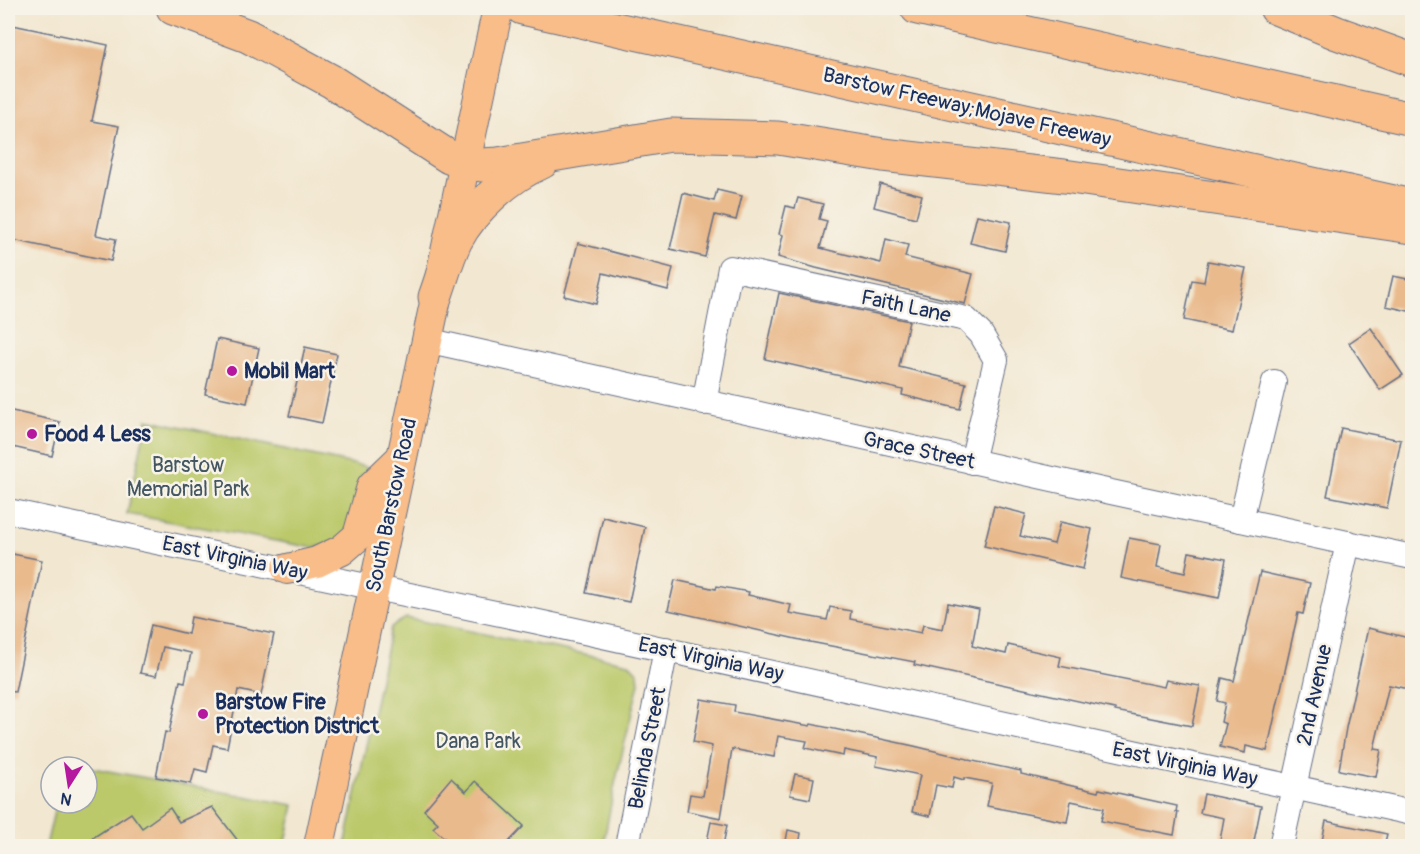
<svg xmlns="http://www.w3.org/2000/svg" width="1420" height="854" viewBox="0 0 1420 854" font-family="Pangolin,sans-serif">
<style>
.green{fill:#bbc96b;stroke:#6b7c64;stroke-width:1.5}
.building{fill:#e9ba8c}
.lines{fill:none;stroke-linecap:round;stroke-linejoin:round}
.minor-casing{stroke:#666f86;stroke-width:26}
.major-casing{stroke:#666f86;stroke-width:32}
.highway-casing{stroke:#666f86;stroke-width:35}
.minor{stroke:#fff;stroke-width:24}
.major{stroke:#f8bd89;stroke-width:30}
.highway{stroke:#f8bd89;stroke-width:33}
.poi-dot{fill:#b5179e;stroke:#f7f3e8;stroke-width:2}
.labels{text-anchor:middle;stroke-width:5;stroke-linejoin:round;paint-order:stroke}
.street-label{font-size:21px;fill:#1b2f5e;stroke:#f7f3e8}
.poi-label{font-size:21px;font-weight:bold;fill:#1b2f5e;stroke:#f7f3e8;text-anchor:start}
.park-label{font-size:21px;fill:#435661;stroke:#f7f3e8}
</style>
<rect width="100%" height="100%" fill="#f7f3e8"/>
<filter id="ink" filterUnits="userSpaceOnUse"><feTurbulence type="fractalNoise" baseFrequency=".0167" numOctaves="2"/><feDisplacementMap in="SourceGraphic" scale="12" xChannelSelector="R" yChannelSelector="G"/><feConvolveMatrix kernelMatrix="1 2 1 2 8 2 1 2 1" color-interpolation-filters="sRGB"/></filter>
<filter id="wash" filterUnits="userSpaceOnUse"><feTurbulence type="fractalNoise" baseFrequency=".008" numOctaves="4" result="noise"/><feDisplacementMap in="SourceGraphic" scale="24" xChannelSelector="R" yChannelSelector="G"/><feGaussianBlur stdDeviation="1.35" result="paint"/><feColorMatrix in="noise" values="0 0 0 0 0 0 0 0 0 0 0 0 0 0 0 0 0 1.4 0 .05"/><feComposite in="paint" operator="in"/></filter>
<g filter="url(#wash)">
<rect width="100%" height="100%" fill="#f2e7d0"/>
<!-- green -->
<g class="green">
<polygon points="147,419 367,467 348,539 314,548 127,514"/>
<polygon points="406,618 629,663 638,673 639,683 614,788 603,846 345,846 391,627"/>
<polygon points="87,767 294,805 285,846 46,846 56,803 87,803"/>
</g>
<g id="blocks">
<!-- building -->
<g class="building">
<polygon points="8,24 108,45 92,121 119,126 96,235 116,239 111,261 8,239"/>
<polygon points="880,184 922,195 916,218 874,207"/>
<polygon points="717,190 742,196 736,220 715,215 705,257 670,249 683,193 714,201"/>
<polygon points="798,198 823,204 819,219 827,221 820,248 881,263 886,239 908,245 905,257 973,274 965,304 816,268 778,257 783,235 779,234 786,206 795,208"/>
<polygon points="977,215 1011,222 1005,251 970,243"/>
<polygon points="578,243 673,268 668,290 603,273 596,304 564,296"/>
<polygon points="1208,261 1246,268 1232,330 1184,320 1192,280 1204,282"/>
<polygon points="1393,276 1413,280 1413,312 1386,306"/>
<polygon points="779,293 909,321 899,367 966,383 960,409 902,395 903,390 765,359"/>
<polygon points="1371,328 1403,375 1380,390 1349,343"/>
<polygon points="217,339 259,348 247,403 205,394"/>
<polygon points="305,347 337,354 322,423 289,416"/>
<polygon points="8,410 60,422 52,456 8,446"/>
<polygon points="1341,428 1401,440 1387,508 1327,496"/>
<polygon points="994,506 1026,514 1020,536 1054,544 1060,522 1092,529 1083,569 984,546"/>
<polygon points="603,517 645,527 629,602 586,593"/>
<polygon points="1129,538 1161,544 1157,567 1185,573 1189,552 1226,559 1219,598 1121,578"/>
<polygon points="8,553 42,560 15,692 8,691"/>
<polygon points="1260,572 1310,583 1303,614 1298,613 1267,751 1246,746 1245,753 1220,747 1226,724 1221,722 1225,703 1217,701 1222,678 1234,681"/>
<polygon points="675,580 716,589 717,586 749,592 748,595 791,605 789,613 827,620 830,607 851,611 850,619 921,633 923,625 943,629 948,603 979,609 972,646 1006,654 1008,645 1061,657 1059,666 1164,687 1166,680 1200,686 1192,726 1115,711 1115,709 914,665 915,662 805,641 668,610"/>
<polygon points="191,617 274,634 261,695 238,690 227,748 213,745 207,772 195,769 191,784 156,777 165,732 169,733 180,681 185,682 191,653 163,647 156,676 140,673 151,625 188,634"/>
<polygon points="1368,628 1413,639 1413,690 1389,685 1374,749 1381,750 1376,777 1339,770 1346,728"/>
<polygon points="701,699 735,705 734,712 810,726 811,724 914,746 968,759 968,760 1021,771 1021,774 1098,792 1099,789 1177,806 1176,812 1178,812 1174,835 1101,821 1104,808 1071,801 1067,822 987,806 992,783 964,778 964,780 954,777 952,788 936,785 930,816 912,812 920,775 876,766 878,757 844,750 843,756 805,748 807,741 778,736 774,757 732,749 721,818 687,811 690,794 703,796 712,746 693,742"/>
<polygon points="795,774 814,778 810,799 790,795"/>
<polygon points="451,778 466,792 475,781 524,826 505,846 454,846 433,828 438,823 424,810"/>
<polygon points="1204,794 1261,806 1253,846 1219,846 1224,818 1200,813"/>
<polygon points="212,807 242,846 80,846 131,813 142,828 170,808 179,822"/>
<polygon points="1326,821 1387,834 1384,846 1321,846"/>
<polygon points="711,822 727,825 723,846 706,846"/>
<polygon points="788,830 801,833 799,846 785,846"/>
</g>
</g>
</g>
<g filter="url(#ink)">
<use href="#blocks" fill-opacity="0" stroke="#666f86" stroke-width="1.5"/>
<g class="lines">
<defs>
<g id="minor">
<polyline points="426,340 1111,492 1412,557"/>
<polyline points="704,403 730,268 966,319 981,334 996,360 972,462"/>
<polyline points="8,511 534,621 1412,813"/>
<polyline points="1241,520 1274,382"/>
<polyline points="627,846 666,649"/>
<polyline points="1281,846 1348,543"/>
</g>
<g id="major">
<polyline points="287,569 317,562 342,550 358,536 372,486 401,458"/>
<polyline points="319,846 498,8"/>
</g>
<g id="highway">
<polyline points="173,8 248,36 331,81 449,157 465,163 481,165 498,164 671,135 778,138 883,155 1064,176 1412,227"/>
<polyline points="522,8 1412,206"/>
<polyline points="917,8 1412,119"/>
<polyline points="1276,8 1337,33 1412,60"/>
<path d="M435,297C442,278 447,258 456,240C473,208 509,176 542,162"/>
</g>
</defs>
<!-- minor casing -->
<use href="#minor" class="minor-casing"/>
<!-- major casing -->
<use href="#major" class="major-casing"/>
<!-- highway casing -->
<use href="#highway" class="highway-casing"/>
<!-- minor -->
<use href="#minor" class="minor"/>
<!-- major -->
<use href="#major" class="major"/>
<!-- highway -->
<use href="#highway" class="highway"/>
</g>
</g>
<!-- markers -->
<g class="poi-dot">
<circle cx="232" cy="371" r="6"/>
<circle cx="32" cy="434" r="6"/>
<circle cx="203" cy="714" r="6"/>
</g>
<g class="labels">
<!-- street labels -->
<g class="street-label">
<text transform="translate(967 107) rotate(13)" y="7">Barstow Freeway;Mojave Freeway</text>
<text transform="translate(906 306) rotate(12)" y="7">Faith Lane</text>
<text transform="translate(919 450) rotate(12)" y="7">Grace Street</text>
<text transform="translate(391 505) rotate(-78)" y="7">South Barstow Road</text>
<text transform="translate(235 558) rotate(12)" y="7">East Virginia Way</text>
<text transform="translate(711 659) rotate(12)" y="7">East Virginia Way</text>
<text transform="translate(1314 695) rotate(-78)" y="7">2nd Avenue</text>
<text transform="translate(647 748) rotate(-79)" y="7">Belinda Street</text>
<text transform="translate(1185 764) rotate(12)" y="7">East Virginia Way</text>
</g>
<!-- poi labels -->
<g class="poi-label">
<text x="244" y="378">Mobil Mart</text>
<text x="44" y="441">Food 4 Less</text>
<text x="215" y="709">Barstow Fire<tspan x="215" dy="24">Protection District</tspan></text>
</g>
<!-- park labels -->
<g class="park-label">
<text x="188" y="472">Barstow<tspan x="188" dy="24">Memorial Park</tspan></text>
<text x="478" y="748">Dana Park</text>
</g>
</g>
<!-- margin -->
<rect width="1420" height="854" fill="none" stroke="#f7f3e8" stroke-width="30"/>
<!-- north arrow -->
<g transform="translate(69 785) rotate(192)"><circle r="28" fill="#f7f3e8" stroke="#9fa5b1" stroke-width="1.5"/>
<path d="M0-4.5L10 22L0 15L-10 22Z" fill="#b5179e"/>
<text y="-9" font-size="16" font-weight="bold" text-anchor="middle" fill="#1b2f5e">N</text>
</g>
</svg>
